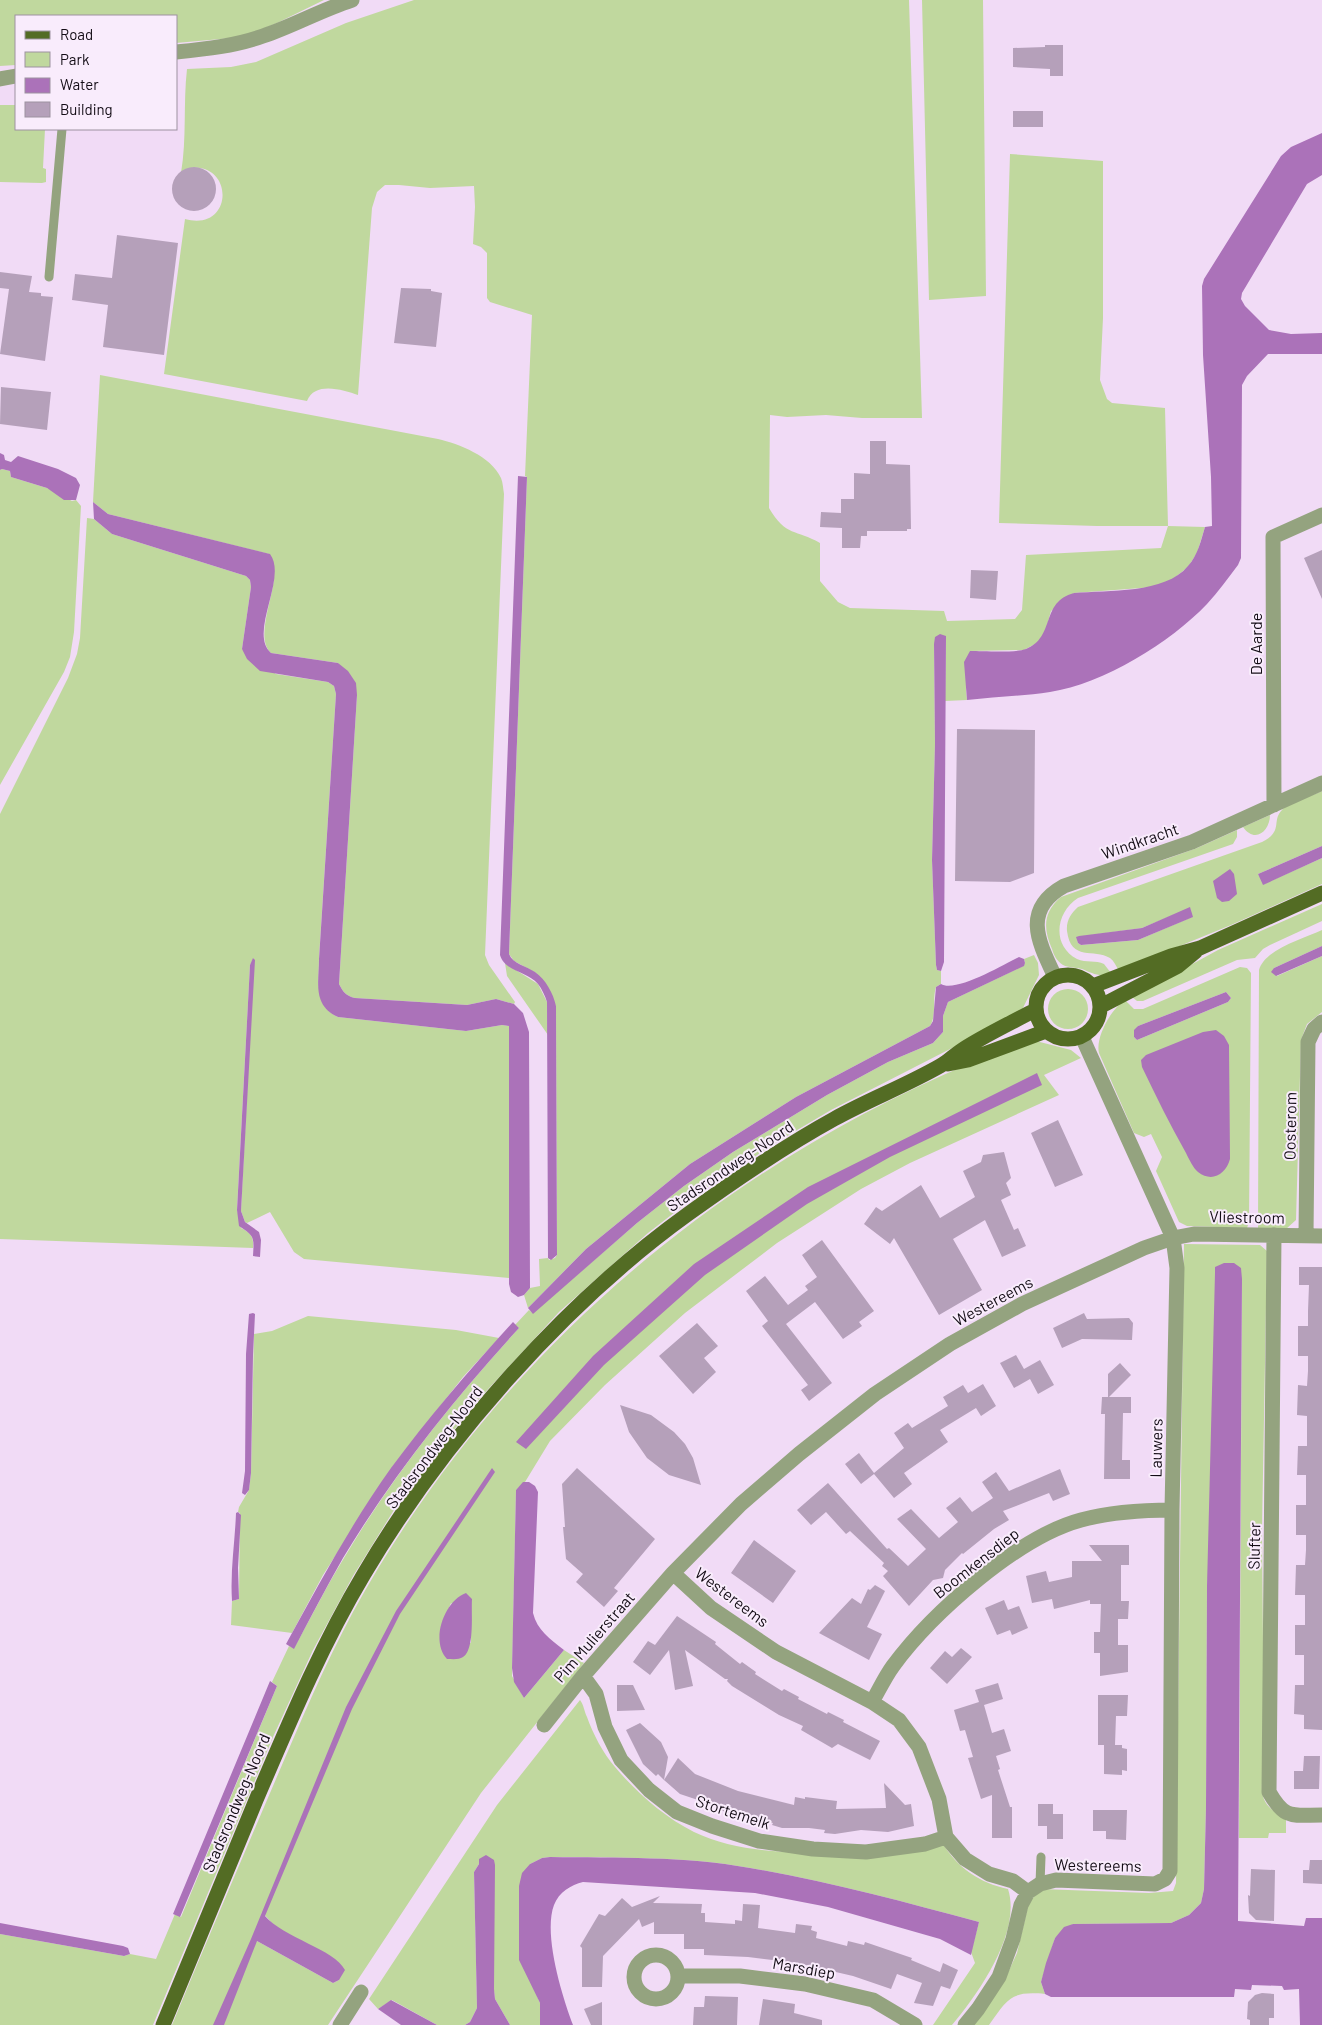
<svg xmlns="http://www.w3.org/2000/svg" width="1322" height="2025" font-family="Barlow,sans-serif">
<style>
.green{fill:#c0d89e;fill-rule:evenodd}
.water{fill:#ab72b9}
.building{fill:#b5a0ba}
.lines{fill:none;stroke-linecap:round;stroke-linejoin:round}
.lane{stroke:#94a37f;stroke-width:9}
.street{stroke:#94a37f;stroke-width:15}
.primary{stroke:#536c24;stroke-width:15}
.labels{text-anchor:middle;stroke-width:4;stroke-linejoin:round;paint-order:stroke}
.street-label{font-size:16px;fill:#130c15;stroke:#f9ecfc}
</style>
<rect width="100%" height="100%" fill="#f1dbf6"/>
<path class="green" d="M0,0h324l-47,23 -34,14 -67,6v-27h-160v49l-16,1z
M414,0h495l13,418h-60l-36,-3 -39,2 -17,-2 -1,93c17,29 27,21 51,35v38l18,21 12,6 94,3 3,10 68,-2 7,-9 4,-55 135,-7 7,-22h-71l-98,-3 11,-369 93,7v157l-3,62 7,19 5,4 53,5 3,118 37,1 -8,26 -9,14 -15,12 -18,8 -81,6 -23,18 -6,22 -8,10 -13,7 -54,1 -4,39 1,10 -22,1 1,-65 -12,8 1,100 -3,116 4,105 1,5 4,1v13l-5,3c-4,12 1,28 -6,39l-134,71 -106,67 -104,85 -58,59 -4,-13 6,-7 10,-2 -1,-27 9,-1 1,2 6,-2 2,-3 -1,-249 -20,-33 -22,-12 -5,-7 18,-477 -2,-1 7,-161 -42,-13 -3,-4v-45l-6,-6 -8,-3 2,-37 -1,-21 -44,2 -31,-3h-14l-8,7 -5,16 -14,187c-15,-5 -43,-14 -51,6l-143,-27 21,-155c45,12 49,-46 15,-51 -7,-1 -14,0 -19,5 6,-35 2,-69 6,-104l44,-2 25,-5 90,-39z
M922,0h61l3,296 -57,4z
M0,105h16v24h29l-2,39 3,1v13l-4,1 -42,-1z
M100,375l338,64c21,5 53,17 63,39 2,5 2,10 3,16l-19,461 4,10 26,37 -1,2 -18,-5 -29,6 -112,-7c-9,-2 -12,-6 -16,-14l18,-289 -19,-32 -67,-10c-17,-15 4,-58 3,-79 -1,-6 -3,-13 -5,-20l-161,-40 -15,-12z
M2,469l8,2 1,6 36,11 25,13 4,-1 5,6 -7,126 -4,25 -6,15 -64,113v-315z
M87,518l7,1 18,15 134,42 4,4 1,7 -9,62 34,25 52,8 6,4 2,8 -17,264c0,23 -5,48 19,59l128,14 36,-6 7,1v252l-205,-19 -10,-7 -24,-40 -23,11 -2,-1 -4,-11 13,-253 -4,7 -13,244 4,19c10,5 13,9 12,20l-253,-9v-425l68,-136 9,-24 3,-16z
M1322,791v55l-64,28 6,10 58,-26v26l-91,41 -112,46c-3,-5 -5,-10 -9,-13 -16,-10 -39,4 -43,-27 -1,-10 4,-18 11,-24l184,-65c22,-11 9,-21 20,-32 7,-8 30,-14 40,-19zM1190,908l2,9 -54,23 -57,5 -3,-2 -1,-6 65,-9z
M1270,815c0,16 -15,29 -27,12z
M1237,830v7l-4,7 -155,54c-22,14 -27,47 -1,61 9,4 19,1 27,5l7,9c-11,5 -19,0 -29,-4 -7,-2 -13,-1 -19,-4 -6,-4 -9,-9 -11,-16 -9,-20 -9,-37 9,-52l136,-49z
M1322,904v17l-52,24 -7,4 -8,9 -18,2 -94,41h-6l-5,-4 86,-47z
M1322,930v16l-48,22 3,8 45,-20v56l-15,12 -6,16 -5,180 -10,9 -28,-1 1,-258c6,-21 44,-31 63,-40z
M1034,955l4,8 1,12 -17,35 -68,37 -123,63 -54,32 -76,50 -53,41 -89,79 -90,98 -75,100 -41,66 -40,74 -40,87 -120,288h-153v-91l124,22 6,-2 26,5 19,-45 6,3 96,-231 -5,-4 17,-36 5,2c17,-30 32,-61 50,-90 49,-83 110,-159 175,-230l-4,-3 14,-15 4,3 104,-90 47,-37 49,-34 94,-57 61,-33 45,-19 10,-11v-16l5,-14 75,-36 2,-3 -1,-4z
M505,963l33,21 9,18 1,33 -41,-59z
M1240,967l7,1 4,5 -2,249 -2,6 -60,-2 -8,-4 -23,-51 6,-14 -11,-23 -7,3 -10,-4 -35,-80c-4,-16 13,-45 26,-53l9,9h9zM1226,992l5,6 -3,4 -91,38 -3,-3 4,-11z
M1048 1009a20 20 0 1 1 40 0a20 20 0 1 1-40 0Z
M1036,1041l35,9 10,8 -37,17 15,20 -149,68 -49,26 -84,54 -92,70 -80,72 -55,56 -25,41 -9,8 -4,186 12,22 40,-48 20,13 -103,130 -153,232h-156c34,-82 69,-164 104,-246 24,-56 48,-113 77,-167 136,-248 358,-440 618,-549 21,-8 43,-15 65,-22zM451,1603l20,18v22l-30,-16zM262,1912l10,11 67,57 -6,3 -76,-42z
M1184,1244l76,1 7,6 -5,279 2,229c-2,32 -9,43 22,60v14h-17l-1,5h-29l3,-559 -35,307 -1,221 -2,82 -3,14 -12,12 -18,8 -98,1 -18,14 -14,44 4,12c-34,-3 -37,4 -56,31h-16l33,-48 11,-24 12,-51 12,-13 108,4 24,-2 3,-8z
M308,1316l148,14 43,8 -36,39 -72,92 -68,106 -31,58 -61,-8 1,-24 7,-2 1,-86 -2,-1 1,-5 10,-17 2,-17 3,-139 18,-3z
M580,1700c4,5 4,11 7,17 6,17 16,36 28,50 21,25 49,50 79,65 71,34 172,16 248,10 15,26 38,41 66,47 14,43 -30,105 -56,136h-19l42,-62 -4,-11 8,-30c-75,-20 -152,-41 -229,-54 -66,-12 -133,-10 -200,-11l-8,1 -12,6 7,132 3,7v22h-30l-15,-26 -16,-135 -5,8 3,136 -7,14 -5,3h-28l-45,-25 -14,9 -9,-10 128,-194z"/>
<path class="water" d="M1322,133v42l-15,9 -65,109 -1,6 4,7 24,24 22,4 31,-1v21h-54l-21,22 -5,9 -1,173 -3,7c-10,13 -20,27 -31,39 -36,38 -104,80 -157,88 -27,4 -55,5 -83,8l-3,-38 6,-11c14,0 45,2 56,-2 30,-12 14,-47 48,-56 34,-3 91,1 114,-27 10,-11 13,-26 17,-39l7,-1 -1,-49 -8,-122 -1,-69 2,-7 77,-123 10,-9z
M0,453l4,2 1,5 6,2 7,-6 40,13 18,9 4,7 -4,15h-12l-17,-12 -36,-11 -1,-6 -8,-2 -2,1z
M518,476l9,1 -18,477c4,10 17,12 26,18 11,8 18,21 21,34l1,249 -6,5 -3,-2 -1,-256c-2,-6 -5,-13 -9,-18 -11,-13 -33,-12 -38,-29z
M93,502l15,12 162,40c18,24 -22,79 1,99l67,10 10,8 8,12 1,12 -18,289c4,8 7,12 16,14l112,7 29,-6 18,5 9,9 6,19 1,256 -6,7 -6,2 -7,-5 -2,-8v-258l-7,-1 -36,6 -128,-14c-26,-12 -19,-35 -19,-58l17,-265 -2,-8 -6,-4 -68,-11 -13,-12 -5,-10 9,-62 -1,-7 -4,-4 -134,-42 -18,-15z
M940,634l6,2 -2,326 -3,9 -4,-1 -1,-5 -4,-105 3,-116 -1,-100 1,-7z
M1322,846v12l-59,27 -5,-11z
M1230,869l4,5 3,20 -8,7 -7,1 -5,-4 -4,-17z
M1190,907l3,10 -55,23 -57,5 -3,-2 -2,-6 3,-1 63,-8z
M1322,946v10l-46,20 -5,-4 3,-4z
M1019,957l5,2 1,4 -1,3 -76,36 -5,14v16l-10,11 -45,19 -61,33 -94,57 -49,34 -47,37 -104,91 -5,-6 58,-59 104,-85 106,-67 134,-71 3,-5 3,-34 5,-3c14,9 62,-19 78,-27z
M253,958l2,2 -14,251 4,11 14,10 2,8 -1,17 -7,-1c1,-18 2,-20 -14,-30l-2,-16 13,-245z
M1226,992l5,6 -3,4 -91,38 -3,-3v-7l4,-4z
M1216,1030l8,6 5,9 1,114c-4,15 -18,24 -32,13 -5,-4 -9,-13 -12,-19 -16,-28 -30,-57 -44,-86l-1,-7 5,-5 57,-23z
M1037,1073l5,12 -152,72 -83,47 -102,71 -101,90 -78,84 -10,-7 77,-86 101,-92 114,-77z
M1224,1263h10l7,5 1,11 -4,642 66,5 2,-8h16v107h-22l-1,-36 -15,1 -2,-4 -30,-1 -1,5 -16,-1 -1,8h-183l-6,-3 -4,-12 5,-19 9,-25 9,-11 9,-3 98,-1 18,-8 12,-12 3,-14 2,-82 1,-221 8,-313v-6z
M253,1313l2,1 -2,41 -2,118 -2,17 -4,5 -3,-2 3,-22 1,-117 3,-40z
M513,1322l6,6c-65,71 -126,147 -176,230 -17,30 -33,60 -49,91l-8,-5c33,-60 65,-120 105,-176 38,-51 79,-99 122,-146z
M492,1468l3,4 -95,142 -48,95 -87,207c19,22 69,33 80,54l-6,10 -6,3 -76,-42 -33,84h-11l38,-86 95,-232 50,-96z
M523,1482h6l6,4 3,6 -5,121c4,17 17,26 31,37l-40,48 -10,-16 -2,-14 4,-178z
M238,1512l3,3 -3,53 1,31 -7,2c-2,-30 3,-59 4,-88z
M466,1593l6,6c-1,13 3,51 -9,58 -4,3 -11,2 -16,2 -17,-18 -3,-58 19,-66z
M270,1681l7,5 -97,231 -7,-3z
M486,1855l8,5 1,5 -1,124 1,10 15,26h-45l5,-3 7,-14 -3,-136 5,-8v-5z
M550,1857c67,1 134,-1 200,11 77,13 154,34 229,54l-8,33 -31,-16 -112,-32 -73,-14 -172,-11c-12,3 -24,10 -29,23 -11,29 8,91 19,120h-33v-22l-21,-43v-74l3,-13 8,-9 12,-6z
M0,1923l123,23 5,2 2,6 -6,2 -124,-22z
M391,2000l46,25h-36l-23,-16z"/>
<path class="building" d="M1045,45h18v31h-13v-7l-37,-2v-19l32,-1z
M1013,111h30v16h-30z
M172 189a22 22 0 1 1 44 0a22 22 0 1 1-44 0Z
M117,235l61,8 -14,112 -61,-8 5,-42 -36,-5 3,-26 37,4z
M0,272l32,4 -3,16 12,1v3l12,1 -8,64 -45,-7 9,-65 -9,-1z
M401,288l30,1v2l11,2 -6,54 -42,-4z
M1,387l50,5 -4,38 -47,-6z
M870,441h16v23l24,1 1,64h-4v2h-40v5h-6l-1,12h-18v-20l-22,-1 1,-15 20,1v-14h13v-26l16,1z
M1322,550v49l-18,-41z
M971,570l27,1 -2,29 -26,-2z
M957,729l78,1 -1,143 -24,9 -55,-1z
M1058,1120l25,55 -28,12 -24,-54z
M1004,1152l7,26 -5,5 5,12 -10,5 13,30 4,-2 8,18 -24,11 -17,-37 -32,19 29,51 -43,25 -45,-77 -4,6 -26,-20 12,-17 6,4 39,-26 19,33 35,-21 -12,-26 18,-9 2,-7z
M822,1240l52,71 -15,11 3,4 -19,13 -28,-37 -29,22 46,59 -23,18 -8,-11 7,-5 -46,-59 6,-5 -22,-30 19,-15 23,29 20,-15 -3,-4 12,-9 -15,-22z
M1299,1267h23v463l-18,-1v-14l-10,-1 1,-29h9v-30h-9v-30h10v-30h-10l1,-30h9l1,-15v-15h-10v-30h10v-30h-9l1,-29h9v-30l-10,-1 1,-30 9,1 1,-15v-15h-10v-30h10v-15l1,-26h-10z
M1084,1313l3,6 42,-1 4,5 -1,17 -50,-1 -20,9 -9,-20z
M697,1323l21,23 -14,12 12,14 -23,22 -34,-38z
M1016,1355l8,14 16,-9 14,25 -16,9 -8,-15 -16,9 -14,-25z
M1120,1363l11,12 -22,22h22v16h-8l-1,47h8v19h-26l1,-65h-4l1,-17h6v-23z
M983,1384l13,22 -15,10 -5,-8 -36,22 8,12 -44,31 8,11 -18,14 -20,-24 -13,10 -16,-20 14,-11 15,20 30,-25 -10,-15 14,-10 4,5 36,-22 -5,-9 20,-12 5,8z
M620,1405l31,10 23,17 11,12 8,14 8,27 -32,-10 -22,-17 -18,-26z
M577,1468l78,71 -41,49 4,3 -14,16 -28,-25 7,-8 -17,-15 -3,-32h2l-3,-43z
M1060,1469l10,25 -17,7 -4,-8 -46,18 6,9 -15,9 -31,25 -1,-1 -17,17 -2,8 -10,2 -24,26 -26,-30 5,-5 -6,-5 2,-3 -34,-32 -4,3 -20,-22 -15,13 -14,-15 31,-27 59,66 2,-1 19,18 18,-17 -29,-30 14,-10 28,29 19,-16 -12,-14 14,-11 12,15 21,-14 -11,-16 14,-10 13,19z
M754,1540l42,31 -23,32 -42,-30z
M1089,1545h40v20h-8v36h8l-1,18h-10v26h10v27l-28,4v-23h-6v-21h6l1,-28h-11v-4l-36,9 -2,-10 -20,4 -6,-27 20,-5 3,11 23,-5v-16h30z
M875,1585l10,6 -18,36 15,7 -13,26 -50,-27 33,-35 9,6 7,-15 2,1z
M1004,1600l4,10 11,-4 9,22 -16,7 -2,-5 -13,5 -12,-27z
M677,1616l39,26 -1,2 25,20 2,-2 14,10 -1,2 27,17 2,-2 15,8 -1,2 29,15 1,-2 16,8 -1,2 37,19 -10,19 -32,-16 -6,4 -31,-18 2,-4 -24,-11 -47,-29 -5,-5 1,-2h-3l-40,-29 8,36 -18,4 -6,-40 -19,25 -17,-13 15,-21 7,4z
M961,1648l11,9 -25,27 -17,-16 15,-17 7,6z
M998,1683l5,16 -19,6 8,28 12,-4 7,22 -15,5 4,13 -2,1 12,37h2v31h-20v-43l-11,4 -13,-41 5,-1 -8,-27 -5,1 -6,-21 25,-8 -4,-12z
M617,1685h16l12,25 -28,1z
M1098,1695h30l-1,21h-11l-1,29h7v3l5,1v22l-5,-1v5l-18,-1v-29h-6z
M640,1723l21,19 7,15 -4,23 -6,-6 -2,2 -13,-12 -17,-34z
M1304,1756h16l-1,33h-25v-18h9z
M678,1758l17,16 43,17 56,14 1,-8 10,2v-2l32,4 -1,8 50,-1 -2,-25 21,22 6,-1 3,22 -26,6 -27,-2 -26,4 -11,-1 1,-3 -16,-2h-27l-10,-3 1,-2 -31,-8 -1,2 -10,-2 -24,-12 -27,-9 -16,-14z
M1038,1804h15v10h10v25h-16v-13h-9z
M1093,1810h34l-1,30 -20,-1v-8h-13z
M1310,1860h12v24l-19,-1v-13h6z
M1251,1869l24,1 -1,51 -18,-1 -7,-7 -1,-18 2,1z
M660,1896l-7,7 49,1 -1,9h4v9l30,2v-4l7,1 1,-17 17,1 -2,23 37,5 1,-9 16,2 -1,4 6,2 -1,6 31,8 1,-5 16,4 1,-3 47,16 -1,2 29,12 3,-9 15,7 -8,19 -9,-3 -8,20 -19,-3 8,-20 -25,-9 -6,15 -38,-13 -56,-13 -49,-6 -44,-2v-6h-20v-15h-30v-12l-12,5 -3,-8 -36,37 -1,31h-20v-39l-2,-2 19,-32 6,2 17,-18 10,9z
M1262,1993l12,1v24h-5v7h-19v-5l-3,-1 1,-17 7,-7z
M705,1996l33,1 -1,28h-44l1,-18h10z
M763,1999l32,5 -1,9 28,7v5h-63z
M602,2002v23h-11l-7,-16z"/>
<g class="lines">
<path class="lane" d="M49,277l13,-148
M1040,1884l1,-27"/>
<path class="street" d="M176,52c30,-3 59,-6 87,-16 30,-10 58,-26 89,-36
M0,79l16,-3
M1274,805l-1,-268 49,-22
M1055,977c-16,-34 -34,-67 9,-91l128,-44 130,-59
M1274,1235l-5,557c16,28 23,23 53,23
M1306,1235l2,-193 6,-13 8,-7
M673,1573l38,35 65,44 96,50 27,18 20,27 20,52 7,38 19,22 24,15 24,7 15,11
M583,1676l13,18 9,33 16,33 28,30 28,22 35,14 47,15 54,8 53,3 59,-8 21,-7
M872,1702c7,-12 13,-25 21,-36 39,-53 125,-129 188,-146 30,-8 60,-10 91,-10
M544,1725l39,-49 90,-103 68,-69 58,-50 76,-60 75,-50 72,-40 122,-56 29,-10 21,-4 128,2
M634 1977a22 22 0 1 1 44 0a22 22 0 1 1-44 0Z
M678,1976h62l65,8 68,16 42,25
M340,2025l21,-33
M965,2025l13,-16 21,-32 14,-38 8,-34 7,-13 12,-8 16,-4 99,4 10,-5 5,-8 2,-361 5,-242 -4,-30 -91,-201"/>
<path class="primary" d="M1036 1007a32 32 0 1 1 64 0a32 32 0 1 1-64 0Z
M1093,986l78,-30 29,-8 122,-55
M1101,1006l77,-40 17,-14
M948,1064l20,-4 78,-29
M163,2025c31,-75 62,-150 93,-225 33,-77 65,-154 108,-226 78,-132 199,-270 324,-360 47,-34 95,-67 146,-95 34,-19 71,-33 106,-53 8,-4 14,-11 22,-16 23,-15 49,-27 73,-40"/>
</g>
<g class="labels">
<g class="street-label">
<text transform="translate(1256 644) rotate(-90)" y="6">De Aarde</text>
<text transform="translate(1140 841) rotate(-19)" y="6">Windkracht</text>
<text transform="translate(1290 1126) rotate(-89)" y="6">Oosterom</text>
<text transform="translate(730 1166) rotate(-34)" y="6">Stadsrondweg-Noord</text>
<text transform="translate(1247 1217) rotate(1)" y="6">Vliestroom</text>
<text transform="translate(993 1301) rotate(-28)" y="6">Westereems</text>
<text transform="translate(434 1447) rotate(-53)" y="6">Stadsrondweg-Noord</text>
<text transform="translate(1156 1448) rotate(-89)" y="6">Lauwers</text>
<text transform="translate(1254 1546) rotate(-89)" y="6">Slufter</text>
<text transform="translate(976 1563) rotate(-38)" y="6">Boomkensdiep</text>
<text transform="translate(732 1597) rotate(37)" y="6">Westereems</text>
<text transform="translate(594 1637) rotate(-49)" y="6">Pim Mulierstraat</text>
<text transform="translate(236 1803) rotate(-67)" y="6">Stadsrondweg-Noord</text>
<text transform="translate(733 1812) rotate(18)" y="6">Stortemelk</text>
<text transform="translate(1098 1865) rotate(1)" y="6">Westereems</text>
<text transform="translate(804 1968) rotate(10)" y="6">Marsdiep</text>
</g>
</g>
<rect x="15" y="15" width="162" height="115" fill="#f9ecfc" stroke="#9d92a0"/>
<rect x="25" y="31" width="25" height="8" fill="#536c24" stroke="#9d92a0"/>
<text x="60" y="40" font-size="15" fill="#130c15">Road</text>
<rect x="25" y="52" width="25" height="15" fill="#c0d89e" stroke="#9d92a0"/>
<text x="60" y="65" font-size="15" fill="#130c15">Park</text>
<rect x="25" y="78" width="25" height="15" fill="#ab72b9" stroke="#9d92a0"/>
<text x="60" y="90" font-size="15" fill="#130c15">Water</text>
<rect x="25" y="102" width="25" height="15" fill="#b5a0ba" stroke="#9d92a0"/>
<text x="60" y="115" font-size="15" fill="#130c15">Building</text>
</svg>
